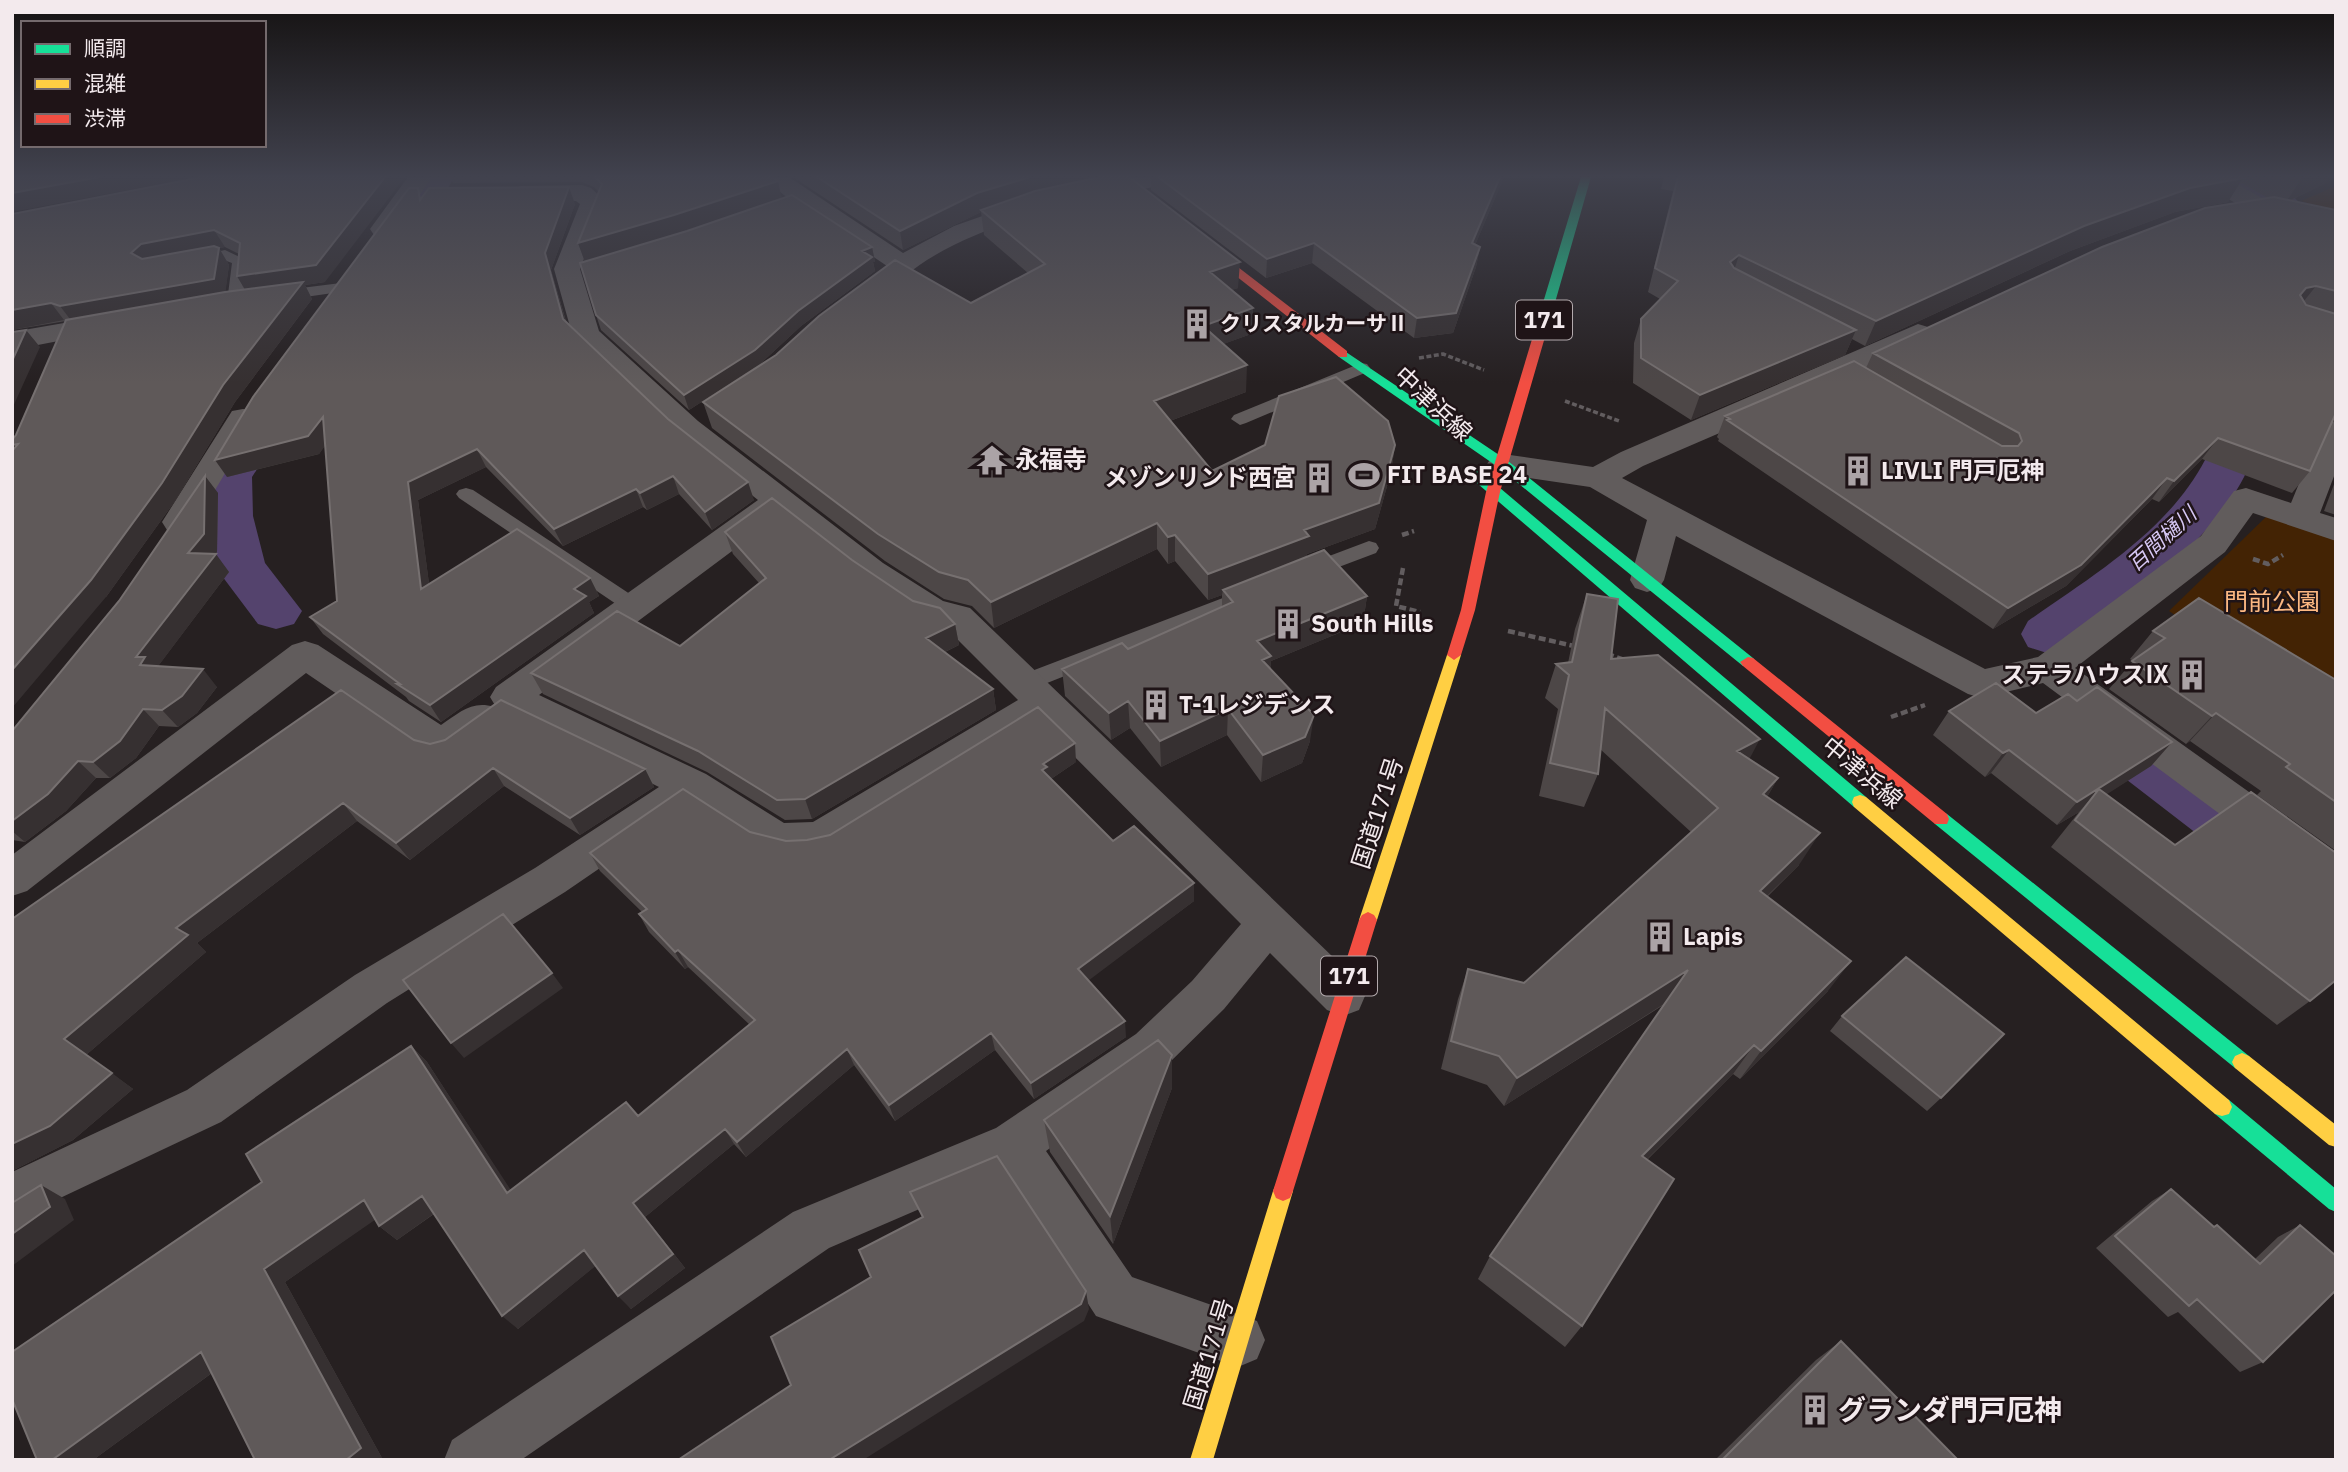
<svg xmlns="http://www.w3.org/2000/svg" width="2348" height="1472" font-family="'IBM Plex Sans','Noto Sans JP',sans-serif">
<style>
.green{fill:#432304}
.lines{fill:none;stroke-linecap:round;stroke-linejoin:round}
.canal{fill:#54436d;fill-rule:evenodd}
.path-far1{stroke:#625d5f;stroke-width:3.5;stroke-dasharray:5 2.5;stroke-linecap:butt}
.path{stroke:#625d5f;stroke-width:4.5;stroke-dasharray:7 3.5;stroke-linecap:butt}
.lane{fill:#615c5c;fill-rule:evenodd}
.street{fill:#615c5c;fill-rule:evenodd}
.fast{fill:#16e098;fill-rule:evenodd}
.slow{fill:#ffcf43;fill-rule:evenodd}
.jam{fill:#f24e42;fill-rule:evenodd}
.wall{fill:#4d4747;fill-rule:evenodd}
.shaded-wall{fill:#363031}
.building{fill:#5f5959;stroke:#767070;stroke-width:2}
.labels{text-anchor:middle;stroke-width:5;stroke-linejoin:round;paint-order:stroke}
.far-poi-label{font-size:21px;font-weight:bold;fill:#f3eaed;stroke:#1f1417;text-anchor:start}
.far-water-label{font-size:21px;font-style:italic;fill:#d6c7f4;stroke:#1f1417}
.shield{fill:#1f1417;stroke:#b3aaad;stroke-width:2}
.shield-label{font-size:23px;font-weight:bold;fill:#f3eaed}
.street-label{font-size:24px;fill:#f3eaed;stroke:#1f1417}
.poi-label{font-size:24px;font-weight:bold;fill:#f3eaed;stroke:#1f1417;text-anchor:start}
.park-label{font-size:24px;fill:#feb983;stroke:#1f1417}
.near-poi-label{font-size:28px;font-weight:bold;fill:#f3eaed;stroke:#1f1417;text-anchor:start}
</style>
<rect width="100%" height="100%" fill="#262021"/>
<path class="green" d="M2336,186v25l-35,-10z
M2269,514l67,24v158l-17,17 -150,-102z"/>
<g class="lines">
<path class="canal" d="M418,177h36l-14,26 -39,56 -14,4 -14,-4 -5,-8 37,-50z
M2211,177h45l37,19 21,23c-14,20 -28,35 -54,29l-5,-8 19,-21 -7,-7 -51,-27z
M2237,380l15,4c8,11 7,22 7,36 1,91 -127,178 -193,227l-19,6 -19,-6 -7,-13 7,-13c64,-45 140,-90 177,-161 12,-24 2,-55 17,-76z
M271,400l16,3 6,10 -41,64 1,39 12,47 37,48 -8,13 -18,5 -18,-5 -42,-56 -11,-52 1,-39 49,-74z
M2090,700l20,6 226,164v61l-22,-7 -244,-188 -8,-15 8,-15z"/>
<path class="path-far1" d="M1419,358l24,-4 41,16
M1565,401l54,20"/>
<path class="path" d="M1402,535l12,-4
M2253,559l15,5 15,-9
M1403,568l-7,38 24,6
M1508,631l66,15
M1607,654l18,6
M1891,717l34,-12"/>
<path class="lane" d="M225,250l23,11 -5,41 -8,5 -8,-5 5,-39 -8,-3 -30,6 -8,-5 2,-3z
M341,283l8,5 -2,3 -70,10 -8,-5 8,-5z
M1361,363l6,1 3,4 -3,4 -121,51 -6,2 -9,-6 3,-4z
M466,488l7,2 166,110 3,5 -3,5 -7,2 -7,-2 -166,-112 -3,-4 3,-4z
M1369,541l7,2 3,5 -3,5 -69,26 -7,-2 -3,-5 3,-5z
M1249,588l7,2 3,5 -3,5 -224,89 -8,2 -8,-2 -3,-6 3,-6z"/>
<path class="street" d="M408,177h24l-40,58 -9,2 -9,-2 -4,-6z
M762,177h27l114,76 51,-27 68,-24 110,-25h44l-3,5c-83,21 -172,32 -246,78 -19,12 -36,29 -54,44l-10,2 -10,-2 -4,-6 38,-32 -92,-62z
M2196,177h29l44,25 4,5 -4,5 -9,3 -9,-3 -52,-30z
M582,185l9,3 15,14 -26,67 19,62 99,90 185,142 60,38 27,7 389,374 6,14 -6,14 -16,6 -16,-6 -57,-57 -46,56 -56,55 -122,87 86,126 125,44 8,19 -8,19 -19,8 -142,-51 -93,-143 -174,75 -308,212h-77l8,-20 341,-228 203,-84 140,-94 56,-53 49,-57 -200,-201 -206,128c-62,21 -95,-14 -143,-46l-127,87 -178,111 -166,119 -163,77 -28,19 -18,7v-53l175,-82 168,-115 180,-107 124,-81 -163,-80 -6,-10 6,-10 262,-187 -82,-65 -104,-101 -18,-65 26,-65 -4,-3 -64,-2 -4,-5 4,-5 9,-3zM779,516l80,63 60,41 26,7 73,73 -205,122 -29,1 -78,-49 -167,-79z
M64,323l10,3 4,6 -4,6 -62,12v-18z
M1918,324l10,3 4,6 -4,6 -76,37 -209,90 -21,12 363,191 53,-12 163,-121 33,-45 12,-3 45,15 30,-73 4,-7 11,-2v50l-16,42 16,5v23l-83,-28 -28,39 -150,116 261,186v40l-15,-5 -278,-206 -62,15 -13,-4 -292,-158 -12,44 -5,8 -12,4 -12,-4 -5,-8 17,-60 -57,-33 -87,-13 -11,-3 -5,-7 5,-7 11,-3 90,13 28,-15z
M243,409l11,2 4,7 -62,104 -5,8 -12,3 -12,-3 -5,-8 70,-111z
M305,641l13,4 123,80c18,-12 31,-25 53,-18l6,10c-9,16 -36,39 -55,42 -6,1 -11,-2 -17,-3l-122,-83 -279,218 -15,5v-41l280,-210z"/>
<path class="fast" d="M1581,177h10l-37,129 -10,2 -2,-2z
M1343,350l165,111 245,197 3,4 -3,4h-10l-245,-199 -159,-110 -2,-3z
M1469,465l5,1 392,331 2,5 -2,5h-12l-390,-335v-6z
M1941,812l6,2 302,242 3,6 -3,6 -7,3 -7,-3 -300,-244 -2,-5 2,-5z
M2222,1098l7,2 107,89v23l-7,-3 -114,-95 -3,-7 3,-7z"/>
<path class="slow" d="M1454,650l7,5 -84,265 -3,5 -6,3 -6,-3 -3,-5 88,-265z
M1860,795l6,2 363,303 3,7 -3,7 -7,2 -7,-2 -361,-307 -2,-5 2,-5z
M2242,1053l7,3 87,69v22l-7,-2 -94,-77 -3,-6 3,-6z
M1283,1181l7,3 3,7 -80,269h-23l83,-269 3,-7z"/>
<path class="jam" d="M1110,177h11l226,174v6h-8z
M1548,303l6,3 -54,186 -25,118 -14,45 -7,5 -7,-5 14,-45 25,-118 56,-186z
M1748,657l5,1 194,156 2,5 -2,5h-12l-192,-158 -3,-4z
M1368,912l6,3 3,5 -84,271 -3,7 -7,3 -7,-3 -3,-7 86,-271 3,-5z"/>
</g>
<path class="wall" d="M202,177l123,105 -20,3 7,14 -77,103 -60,99 -69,96 -90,-162 50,-114 -54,9zM225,247l14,7 -2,22 8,14 -20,2 4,-27 -10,-17z
M450,177h323l9,22 90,48 3,15h-2l2,9 -74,55 -42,39 -70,45 -88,-80 -5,-15 -11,-53 -7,-19 21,-51 -5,-5 -12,-5 -129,1z
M793,177h336l109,111 -7,2 22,18 -2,26 -28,10 23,48 -76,29 42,50 183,-26 -4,27 -16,57 -68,25v3l60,39 -4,27 -92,38 -1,8 40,72 -8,22 -41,19 -34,-47 -66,32 -31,-39 -19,12 -46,-44 -3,-27 66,-20 94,-42v-12l-14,5 -33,-39 -7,3 -11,-15 -163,79 -22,-22 -28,-7 -59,-38 -173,-133 -9,-26 268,-99 57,-30 -44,-38 -3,-23 -78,38z
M1151,177h353l-29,68 5,2 -4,20 -23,66 -39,5 -102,-75 -46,15 -115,-88z
M1664,177h666l-6,7 -35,17 47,9v209h-3l-23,52 -18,22 -90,-34 -43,43 -7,-3 -86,87 -73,43 -275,-188 1,-2 -2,-2 8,-21 141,-48 7,-15 395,-155 -28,-16 -12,20 -53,10 -105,39 -205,95 -13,-7 -7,16 -154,65 -58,-37 1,-40 7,-24 19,-20 -12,-7 25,-101 -12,-2z
M422,196l153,8 -24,66 15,51 188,179 -42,30 -33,-36 -32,16 -4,-3 -80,39 -77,-79 -68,33 11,84 161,-6 9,18 -10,6 5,11 -153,109 -32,-21 -3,-4 -83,-63 -13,-17 27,-16 -12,-156 -6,9 -92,23z
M205,476l13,17 -1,59 -2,2 14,18 -71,94 59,21 -20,26 -19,14 -19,-1 -23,32 -26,20h-14l-30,33 -41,31 -13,-2v-109l107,-130z
M2336,479v36l-12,-4z
M725,532l127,28 61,41 42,23 4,21 -14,7 48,37 3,21 -184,109 -27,1 -78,-48 -164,-78 -12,-21 149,-27 79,-63 -26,-29z
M1587,594l24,65 138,100 29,19 -11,19 32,68 -32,32 61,94 -88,88 -7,-5 -86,86 -65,166 -17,21 -87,-68 12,-23 175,-252 -161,102 -17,-21 -46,-16 17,-70 10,-30 56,14 167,-151 -91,-83 -2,25 -14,33 -45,-11 19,-87 -13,-11 11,-34 12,-1 7,-34z
M2153,631l183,49v171l-79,-56 4,-4 -71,-50 -4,3 -77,-55 24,-28 -3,-2z
M2077,701l95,41 -21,24 -45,28 204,207 -33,24 -226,-178 28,-35 -22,13 -66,-52 -6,4 -52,-42 16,-24 87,2z
M414,740l16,4 215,25 9,18 -74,48 -76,-49 -94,74 -53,-39 -160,122 9,9 -120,103 47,34 -60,51 -61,31v-252z
M1076,762l-25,17 62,62 81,60 -106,79 38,57 -92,62 -39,-49 -100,71 -41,-56 -108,92 -12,-13 -89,73 40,51 -54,41 -36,-43 -77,63 -84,-115 -37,26 -18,-14 -4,-7 -90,63 97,176 -170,-85 -119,87 169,-278 149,-136 16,16 83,128 128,-74 112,-91 -62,-58 -3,2 -36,-37 -10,-18 3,-2 -42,-41 -10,-18 160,-21 36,9 21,-1 23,-5z
M1842,1016l99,82 -14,13 -97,-80z
M1172,1088l-59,156 -63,-92 -6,-32z
M2171,1189l42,38 42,32 23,-22 22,-12 -37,137 -23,10 -62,-60 -10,5 -72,-69 56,-47z
M1841,1341l117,119h-243l101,-100z"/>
<path class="shaded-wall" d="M100,177h97l-185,35v-19z
M385,177h20l-80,105 -20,3 7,14 -77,103 -60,99 -69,96 -94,111v-38l235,-377 -10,-17z
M1030,177h72l-121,33v2l-78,38 -3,-19 77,-38z
M1500,177h4l-36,85 4,-19z
M2306,177h24l-6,7 -38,18 16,-24z
M2243,178l-15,24 -53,10 -105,39 -205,95 11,-25 208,-95 106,-38z
M778,181l4,19 -102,34 -95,28 -7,-19z
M569,187l6,17 -24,66 19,66 -7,-17 -18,-66z
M214,230l11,17 -6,1 10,17 -4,31 -152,27 -13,-17 83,-36 -12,-17 10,-9z
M1314,243l-2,20 -46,15 1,-19z
M872,247l3,15h-2l2,9 -74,55 -42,39 -70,45 -5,-15 178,-144z
M1480,247l-4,20 -23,66 -39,5 3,-20z
M1739,255l-8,25 -1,-18z
M1240,262l-2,26 -29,10 1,-26z
M2316,286l-16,20 -10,2 16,-20z
M51,303l13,17 -52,10v-20z
M1253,308l-2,26 -49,18 1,-26z
M26,330l14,17 -28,62v-48z
M1856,330l-11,25 -154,65 9,-25z
M1247,365l-1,27 -92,35v-26z
M323,417l11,17 -15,20 -92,23 -12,-17z
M2218,438l-16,21 -43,43 15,-21z
M1395,445l-4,27 -16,57 -68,25v8l-84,28 -1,5 -14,5v-26l96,-44z
M477,449l9,18 -68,33 14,106 -11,-17 -13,-107z
M205,476l13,17 -1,59 -16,19 -13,-18z
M673,476l6,18 -32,16 -7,-17z
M2167,478l-15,21 -86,87 -73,43 15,-21z
M748,482l6,18 -42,30 -7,-18z
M636,489l7,18 -80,39 -9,-17z
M1157,523v26l-163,79 -3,-26z
M1175,535v26l-7,3v-27z
M216,554l13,18 -73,97v13l-20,-25z
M590,578l9,18 -10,6 5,11 -153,109 -11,-17 144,-116z
M1367,596l-4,27 -92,38 -2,22 -12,-42z
M955,624l4,21 -29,14 -4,-21z
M203,669l14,18 -20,26 -19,14 -16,-17z
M993,689l3,21 -184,109 -7,-20z
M1128,701l2,27 -19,12 -2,-27z
M143,709l16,17 -23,32 -26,20 -17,-16z
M1228,709l-1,26 -66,32 -1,-26z
M2216,713l-26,28 -4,3 26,-28z
M1314,715l-4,26 -8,22 -41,19 2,-27z
M1760,739l-18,34 -5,-22z
M2172,742l-21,24 -67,43 15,-20 -20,23 -22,13 20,-23z
M1075,743l1,19 -28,19 -6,-11 1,-6z
M2009,750l-18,23 -6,4 18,-24z
M78,761l18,17 -30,33 -41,31 -13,-11v-10z
M493,768l11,18 -94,74 -14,-17z
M645,769l9,18 -74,48 -10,-17z
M1778,778l-19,33 4,-17z
M343,803l14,18 -160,122 9,9 -120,103 -22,-16 112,-111z
M1820,833l-21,32 -59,57 20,-31z
M1194,883v18l-114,86 -2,-18z
M678,950l10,17 -3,2 -10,-17z
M1851,961l-23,30 -88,88 21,-28z
M1688,970l-18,30 -166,106 13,-28z
M552,973l11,15 -99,70 -13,-15z
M1125,1021l1,16 -92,62 -3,-16z
M991,1033l4,17 -100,71 -6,-16z
M1754,1045l-21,29 -109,108 18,-26z
M411,1046l16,16 95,145 -15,-14z
M847,1049l7,16 -108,92 -9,-15z
M1172,1055v33l-59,156 -3,-28z
M112,1073l21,16 -60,51 -61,31v-27z
M725,1129l9,15 -89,73 40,51 -54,41 -13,-13 15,-93z
M41,1185l24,14 9,21 -62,46v-32z
M422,1196l17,14 -42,30 -18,-14z
M364,1200l18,15 -97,67 97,176 -3,2h-33l-82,-191z
M584,1250l14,14 -80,65 -16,-13z
M1086,1291l3,18 -5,12 -221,139h-34z
M201,1352l23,12 -131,96h-41z"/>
<path class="building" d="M12,177h88l-88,16z
M202,177h183l-69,88 -79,11 3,-33 -26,-13 -73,14 -10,9 11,6 72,-13 5,2 -5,31 -154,27 -9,-3 -39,7v-96z
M595,177h178l5,4 -104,34 -96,28 24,-59z
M817,177h213l-53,16 -77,38z
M1100,177h29l111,85 -30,10 43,36 -50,18 44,39 -93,36 58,70 53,-26 14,-49 57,-19 52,44 7,24 -16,58 -75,27 5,6 -101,38 -33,-39 -7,2 -11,-14 -166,79 -23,-22 -29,-8 -61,-38 -175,-132 73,-47 43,-39 76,-56 76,43 74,-39 -64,-54 54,-19z
M1158,177h342l-28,66 8,4 -24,66 -39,5 -103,-75 -47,16z
M1678,177h563l2,1 -53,10 -106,38 -208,95 -137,-66 -9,7 4,6 122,62 -156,65 -59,-37v-39l37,-38 -23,-13z
M569,187l-24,66 18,66 105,100 80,63 -43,30 -32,-36 -33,17 -4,-4 -82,40 -77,-80 -69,33 13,107 96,-60 73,49 -16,11 12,7 -156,109 -33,-21h3l-90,-67 27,-16 -14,-184 -15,19 -93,24 38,-63 156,-209h9l2,12 9,-12z
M792,195l80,52 -10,4 10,6 -74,54 -43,39 -71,45 -88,-80 -16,-52 107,-32z
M2274,197l62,13v81l-20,-5 -10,2 -6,7 6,10 30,9v99l-26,58 -92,-33 -44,43 -7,-3 -86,87 -73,43 -281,-188 3,-1 -5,-3 129,-55 148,85h16l4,-5 -3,-8 -146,-80 229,-106 103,-39z
M303,282l-80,103 -61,98 -71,97 -79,90v-219l6,-7 -6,1v-5l4,-5 50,-115 159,-28z
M26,330l-14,31v-29z
M205,476l-1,58 -16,19 28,1 -80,103h9l-5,8 63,4 -21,27 -20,14 -19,-1 -23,32 -27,21 -15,-1 -30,33 -36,27v-90l107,-130z
M772,498l80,62 61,41 27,7 15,16 -29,14 67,51 -188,110 -28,1 -79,-49 -167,-78 86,-62 63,35 86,-68 -41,-46z
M1324,550l43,46 -110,45 14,15 -9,4 52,55 -9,22 -42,18 -35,-46 -68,32 -32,-40 -19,12 -47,-44 60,-26 6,6 105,-47 -10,-12z
M1587,594l31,5 -7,60 47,-4 102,84 -23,12 41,27 -15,16 57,39 -60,58 91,70 -90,90 -7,-6 -112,111 32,23 -92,147 -92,-70 198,-286 -171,108 -18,-22 -48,-15 17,-72 56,14 194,-175 -113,-100 -7,66 -48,-11 19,-88 -13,-11 16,-2z
M2199,598l137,82v122l-50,-35 4,-3 -74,-51 -4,3 -80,-55 33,-23 -12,-7z
M1996,683l40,30 32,-19 9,7 20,-14 75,55 -95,60 -68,-52 -6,3 -54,-42z
M341,690l73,50 16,4 15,-4 56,-40 144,69 -75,49 -77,-50 -97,75 -53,-40 -167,125 12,7 -124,104 48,34 -62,53 -38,18v-225z
M1038,707l37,36 -32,21 4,3 -5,3 71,71 21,-15 60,57 -116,86 47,52 -94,62 -40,-50 -102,72 -42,-56 -110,93 -12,-13 -92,74 40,51 -55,42 -34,-46 -82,66 -80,-120 -43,30 -15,-26 -100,69 97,179 -15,12h-91l-54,-108 -149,108h-15l-25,-61v-47l250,-170 -16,-28 165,-108 96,147 119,-91 12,14 117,-96 -77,-70 -3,2 -36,-38 8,-5 -57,-56 93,-64 67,43 36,9 21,-1 23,-5z
M2099,789l76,56 76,-53 85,61v127l-26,21 -235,-181z
M503,914l49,59 -101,70 -48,-63z
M1906,957l98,77 -63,64 -99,-82z
M1158,1040l14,15 -62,161 -66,-96z
M997,1156l89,135 -5,13 -252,156h-151l113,-75 -20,-48 100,-60 -12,-27 64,-33 -13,-25z
M41,1185l9,22 -38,27v-31z
M2171,1189l43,38 3,-2 43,39 40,-39 36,31v34l-73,72 -66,-63 -8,7 -74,-70z
M1841,1341l117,119h-236z"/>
<linearGradient id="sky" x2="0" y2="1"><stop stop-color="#151212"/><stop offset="0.46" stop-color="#41424e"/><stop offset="1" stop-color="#41424e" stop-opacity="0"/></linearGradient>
<rect width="2348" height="383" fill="url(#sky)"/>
<defs>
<g id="building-bare" transform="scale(2.415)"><path d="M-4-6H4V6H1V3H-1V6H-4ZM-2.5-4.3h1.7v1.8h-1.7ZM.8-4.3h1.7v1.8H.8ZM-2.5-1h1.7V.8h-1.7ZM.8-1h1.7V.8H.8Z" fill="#aba3a6" stroke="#1f1417" stroke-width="2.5" paint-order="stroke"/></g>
<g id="temple-bare" transform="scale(2.415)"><path d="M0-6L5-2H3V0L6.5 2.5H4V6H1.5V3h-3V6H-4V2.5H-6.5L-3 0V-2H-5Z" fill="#aba3a6" stroke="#1f1417" stroke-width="2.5" paint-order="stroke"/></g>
<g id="stadium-bare" transform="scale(2.415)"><path d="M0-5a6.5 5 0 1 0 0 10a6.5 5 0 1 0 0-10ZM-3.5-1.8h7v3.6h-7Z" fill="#aba3a6" stroke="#1f1417" stroke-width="2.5" paint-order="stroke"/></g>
</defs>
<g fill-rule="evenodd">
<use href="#building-bare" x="1197" y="324"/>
<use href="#temple-bare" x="992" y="460"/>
<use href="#building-bare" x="1858" y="471"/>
<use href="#stadium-bare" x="1364" y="475"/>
<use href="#building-bare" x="1319" y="478"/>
<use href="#building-bare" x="1288" y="624"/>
<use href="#building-bare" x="2192" y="675"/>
<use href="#building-bare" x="1156" y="705"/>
<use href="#building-bare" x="1660" y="937"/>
<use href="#building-bare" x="1815" y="1410"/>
</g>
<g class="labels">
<g class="far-poi-label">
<text x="1220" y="331">クリスタルカーサⅡ</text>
</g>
<g class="far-water-label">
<text transform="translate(2162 539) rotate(-42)" y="7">百間樋川</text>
</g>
<g class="shield">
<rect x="1516" y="300.5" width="56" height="39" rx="5"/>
<rect x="1321" y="956.5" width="56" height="39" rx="5"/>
</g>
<g class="shield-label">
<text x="1544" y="328">171</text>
<text x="1349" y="984">171</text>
</g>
<g class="street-label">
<text transform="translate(1433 404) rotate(43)" y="8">中津浜線</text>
<text transform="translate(1862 773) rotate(40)" y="8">中津浜線</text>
<text transform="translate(1378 813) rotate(-72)" y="8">国道171号</text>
<text transform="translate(1209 1354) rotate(-73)" y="8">国道171号</text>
</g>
<g class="poi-label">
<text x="1015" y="468">永福寺</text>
<text x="1881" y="479">LIVLI 門戸厄神</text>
<text x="1387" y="483">FIT BASE 24</text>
<text x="1296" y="486" text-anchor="end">メゾンリンド西宮</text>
<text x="1311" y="632">South Hills</text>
<text x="2169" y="683" text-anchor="end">ステラハウスⅨ</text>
<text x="1179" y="713">T-1レジデンス</text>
<text x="1683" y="945">Lapis</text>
</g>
<g class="park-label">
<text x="2272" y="610">門前公園</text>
</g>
<g class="near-poi-label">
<text x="1838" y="1420">グランダ門戸厄神</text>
</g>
</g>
<rect width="2348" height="1472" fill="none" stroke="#f3eaed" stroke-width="28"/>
<rect x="21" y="21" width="245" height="126" fill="#1f1417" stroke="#746a6d" stroke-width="2"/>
<rect x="35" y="44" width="35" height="10" fill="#16e098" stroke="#746a6d" stroke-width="2"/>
<text x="84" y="56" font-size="21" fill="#f3eaed">順調</text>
<rect x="35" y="79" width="35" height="10" fill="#ffcf43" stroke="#746a6d" stroke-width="2"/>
<text x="84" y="91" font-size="21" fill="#f3eaed">混雑</text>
<rect x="35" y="114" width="35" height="10" fill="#f24e42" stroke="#746a6d" stroke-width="2"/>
<text x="84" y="126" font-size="21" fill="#f3eaed">渋滞</text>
</svg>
